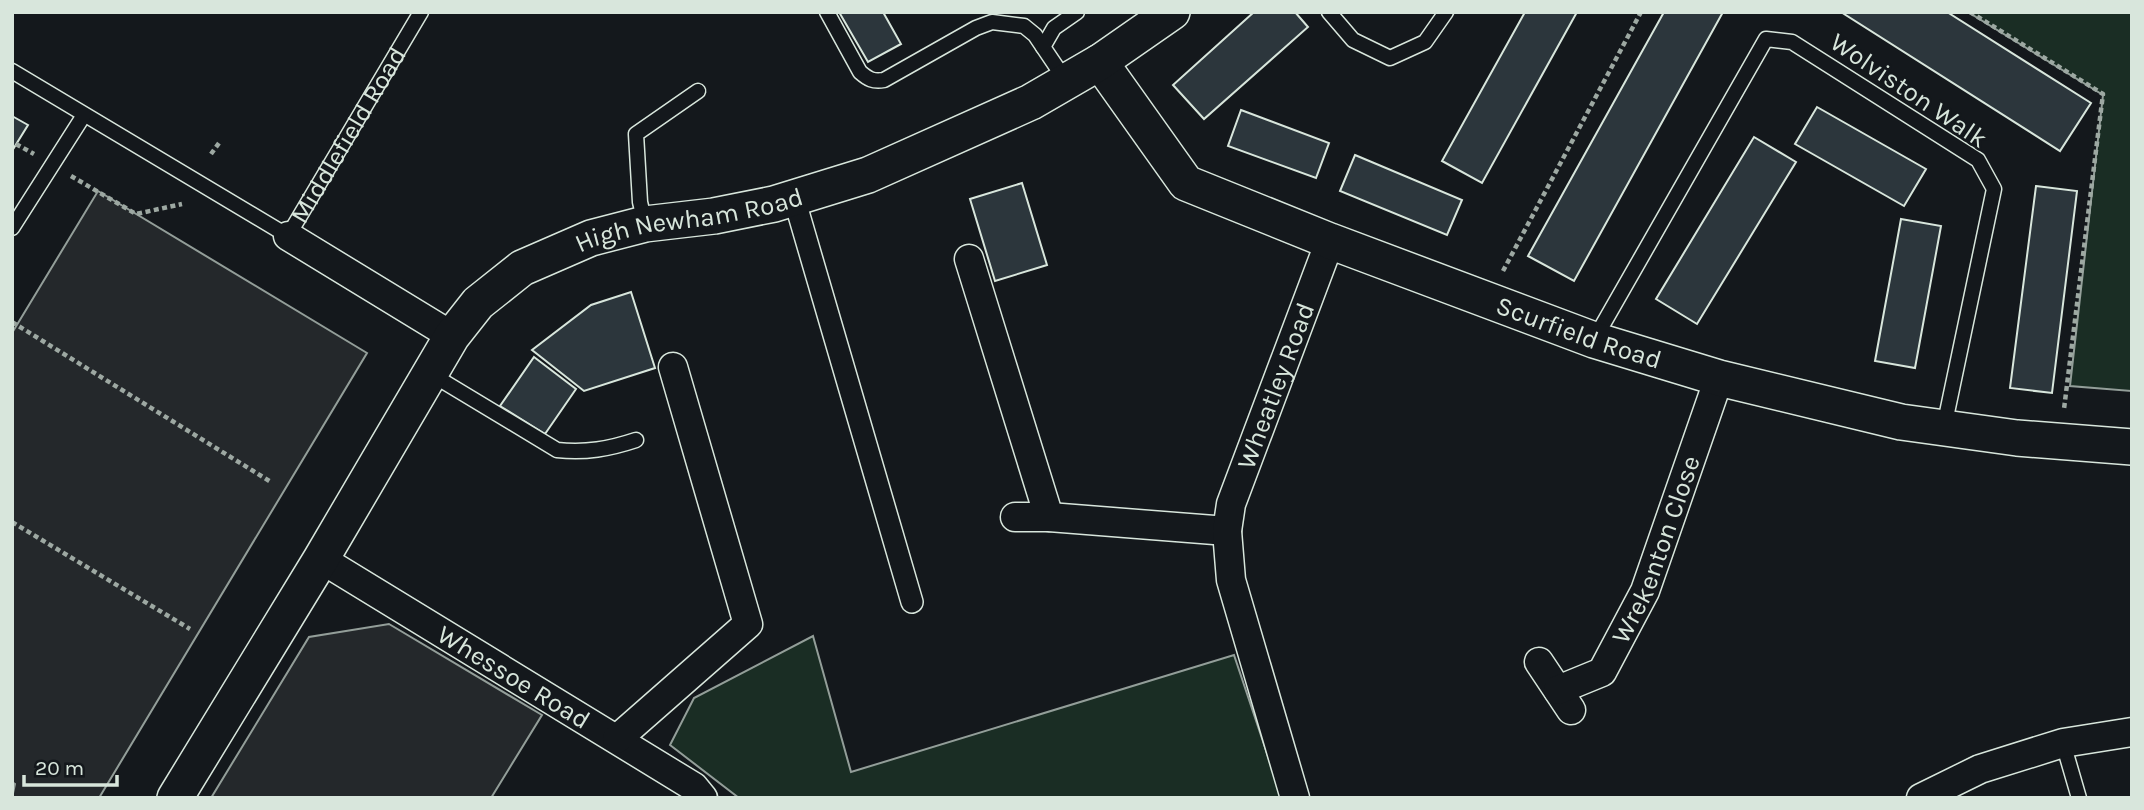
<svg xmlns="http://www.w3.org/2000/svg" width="2144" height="810" font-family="Karla,sans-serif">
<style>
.green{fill:#1a2d24;stroke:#939e99;stroke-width:2}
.parking{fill:#24282b;stroke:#939e99;stroke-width:2}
.building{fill:#2c363c;stroke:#d8e6dc;stroke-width:2}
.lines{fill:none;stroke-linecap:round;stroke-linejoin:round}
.service-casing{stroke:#d8e6dc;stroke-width:17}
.pedestrian-casing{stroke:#d8e6dc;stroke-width:24}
.minor-casing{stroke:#d8e6dc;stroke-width:31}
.tertiary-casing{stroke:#d8e6dc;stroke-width:38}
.path{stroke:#9da8a2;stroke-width:4.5;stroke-dasharray:5 3.5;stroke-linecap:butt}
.service{stroke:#14181c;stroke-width:14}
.pedestrian{stroke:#14181c;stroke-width:21}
.minor{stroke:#14181c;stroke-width:28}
.tertiary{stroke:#14181c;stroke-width:35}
.labels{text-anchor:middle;stroke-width:5;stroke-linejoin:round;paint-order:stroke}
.street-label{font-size:26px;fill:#d8e6dc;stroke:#14181c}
</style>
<rect width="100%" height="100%" fill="#14181c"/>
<path class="green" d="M1968,12h164l-1,379 -61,-5 33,-291z
M813,636l38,136 383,-117 48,143h-543l-69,-53 24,-47z"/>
<path class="parking" d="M98,191l269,162 -268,445h-87l3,-14 -3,-2v-449z
M389,624l153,91 -51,83h-280l98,-161z"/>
<path class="building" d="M839,12h44l18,32 -33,18z
M1254,12h41l13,15 -104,92 -31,-34z
M1525,12h52l-95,171 -40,-22z
M1664,12h59l-149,269 -46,-25z
M1841,12h106l144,91 -31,48z
M1817,107l109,62 -22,37 -109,-62z
M1241,110l88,33 -13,35 -88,-32z
M12,116l16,9 -16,26z
M1754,137l42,25 -99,162 -41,-25z
M1355,155l107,45 -15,35 -107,-44z
M1022,183l25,82 -52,16 -25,-82z
M2036,186l41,5 -25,202 -42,-5z
M1901,219l40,7 -26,142 -40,-7z
M631,292l24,76 -71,23 -52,-41 59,-45z
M534,357l42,32 -31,45 -45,-28z"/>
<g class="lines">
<g class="service-casing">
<g id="service">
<path d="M827,12l33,60c8,7 13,10 24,8l92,-52 16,-6 32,4 11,9 31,46"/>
<path d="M1329,12l24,28 37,18 35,-16 21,-30"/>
<path d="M1043,47l11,-19 23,-16"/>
<path id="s1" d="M12,71l276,165 133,-224"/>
<path d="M645,223l-5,-21 -4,-68 62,-43"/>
<path d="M12,228l72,-113"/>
<path d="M1594,340l172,-301 26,3 186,118 16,29 -50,238"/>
<path d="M431,374l126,76c29,3 52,-1 79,-10"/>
<path d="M2063,743l16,55"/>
</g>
</g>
<g class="pedestrian-casing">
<path id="pedestrian" d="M794,198l118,404"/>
</g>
<g class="minor-casing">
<g id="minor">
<path d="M288,236l164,100"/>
<path d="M969,259l80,258"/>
<path d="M1015,517h34l178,14"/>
<path id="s2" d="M321,559l373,228 9,11"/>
<path d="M1539,662l32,48"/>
<path id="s3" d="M1558,690l44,-18 43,-81 74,-213"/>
<path d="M617,739l131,-115 -75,-257"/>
<path id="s4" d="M1295,798l-64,-218 -4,-49 4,-27 99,-263"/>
<path d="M1921,798l59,-29 83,-26 69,-11"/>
</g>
</g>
<g class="tertiary-casing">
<g id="tertiary">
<path id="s5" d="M1100,62l86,121 144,58 264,99 125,38 182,44 116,16 115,9"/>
<path id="s6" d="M175,798l146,-239 131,-223 26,-33 44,-35 69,-30 54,-14 69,-8 60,-12 94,-29 163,-73 69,-40 72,-50"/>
</g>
</g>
<path class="path" d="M1970,12l133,82 -39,315
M16,144l18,10
M211,154l8,-11
M71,176l65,38 46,-10
M1503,271l138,-259
M12,322l259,160
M12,522l178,107"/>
<use href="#service" class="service"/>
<use href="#pedestrian" class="pedestrian"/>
<use href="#minor" class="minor"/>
<use href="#tertiary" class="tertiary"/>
</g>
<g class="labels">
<g class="street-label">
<text transform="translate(1909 90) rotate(34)" y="9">Wolviston Walk</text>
<text dy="9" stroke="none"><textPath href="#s1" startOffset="439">Middlefield Road</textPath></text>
<text dy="9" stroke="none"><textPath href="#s6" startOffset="812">High Newham Road</textPath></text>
<text dy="9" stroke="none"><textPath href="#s5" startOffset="569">Scurfield Road</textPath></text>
<text dy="9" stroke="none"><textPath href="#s4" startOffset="430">Wheatley Road</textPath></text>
<text dy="9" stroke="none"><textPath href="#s3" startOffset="182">Wrekenton Close</textPath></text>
<text dy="9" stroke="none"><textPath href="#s2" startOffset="226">Whessoe Road</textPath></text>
</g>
</g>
<rect width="2144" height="810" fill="none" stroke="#d8e6dc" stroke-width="28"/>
<path d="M24 775v10h93v-10" fill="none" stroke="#d8e6dc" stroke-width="3.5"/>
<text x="35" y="775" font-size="21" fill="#d8e6dc" stroke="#14181c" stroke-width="5" paint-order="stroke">20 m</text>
</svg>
